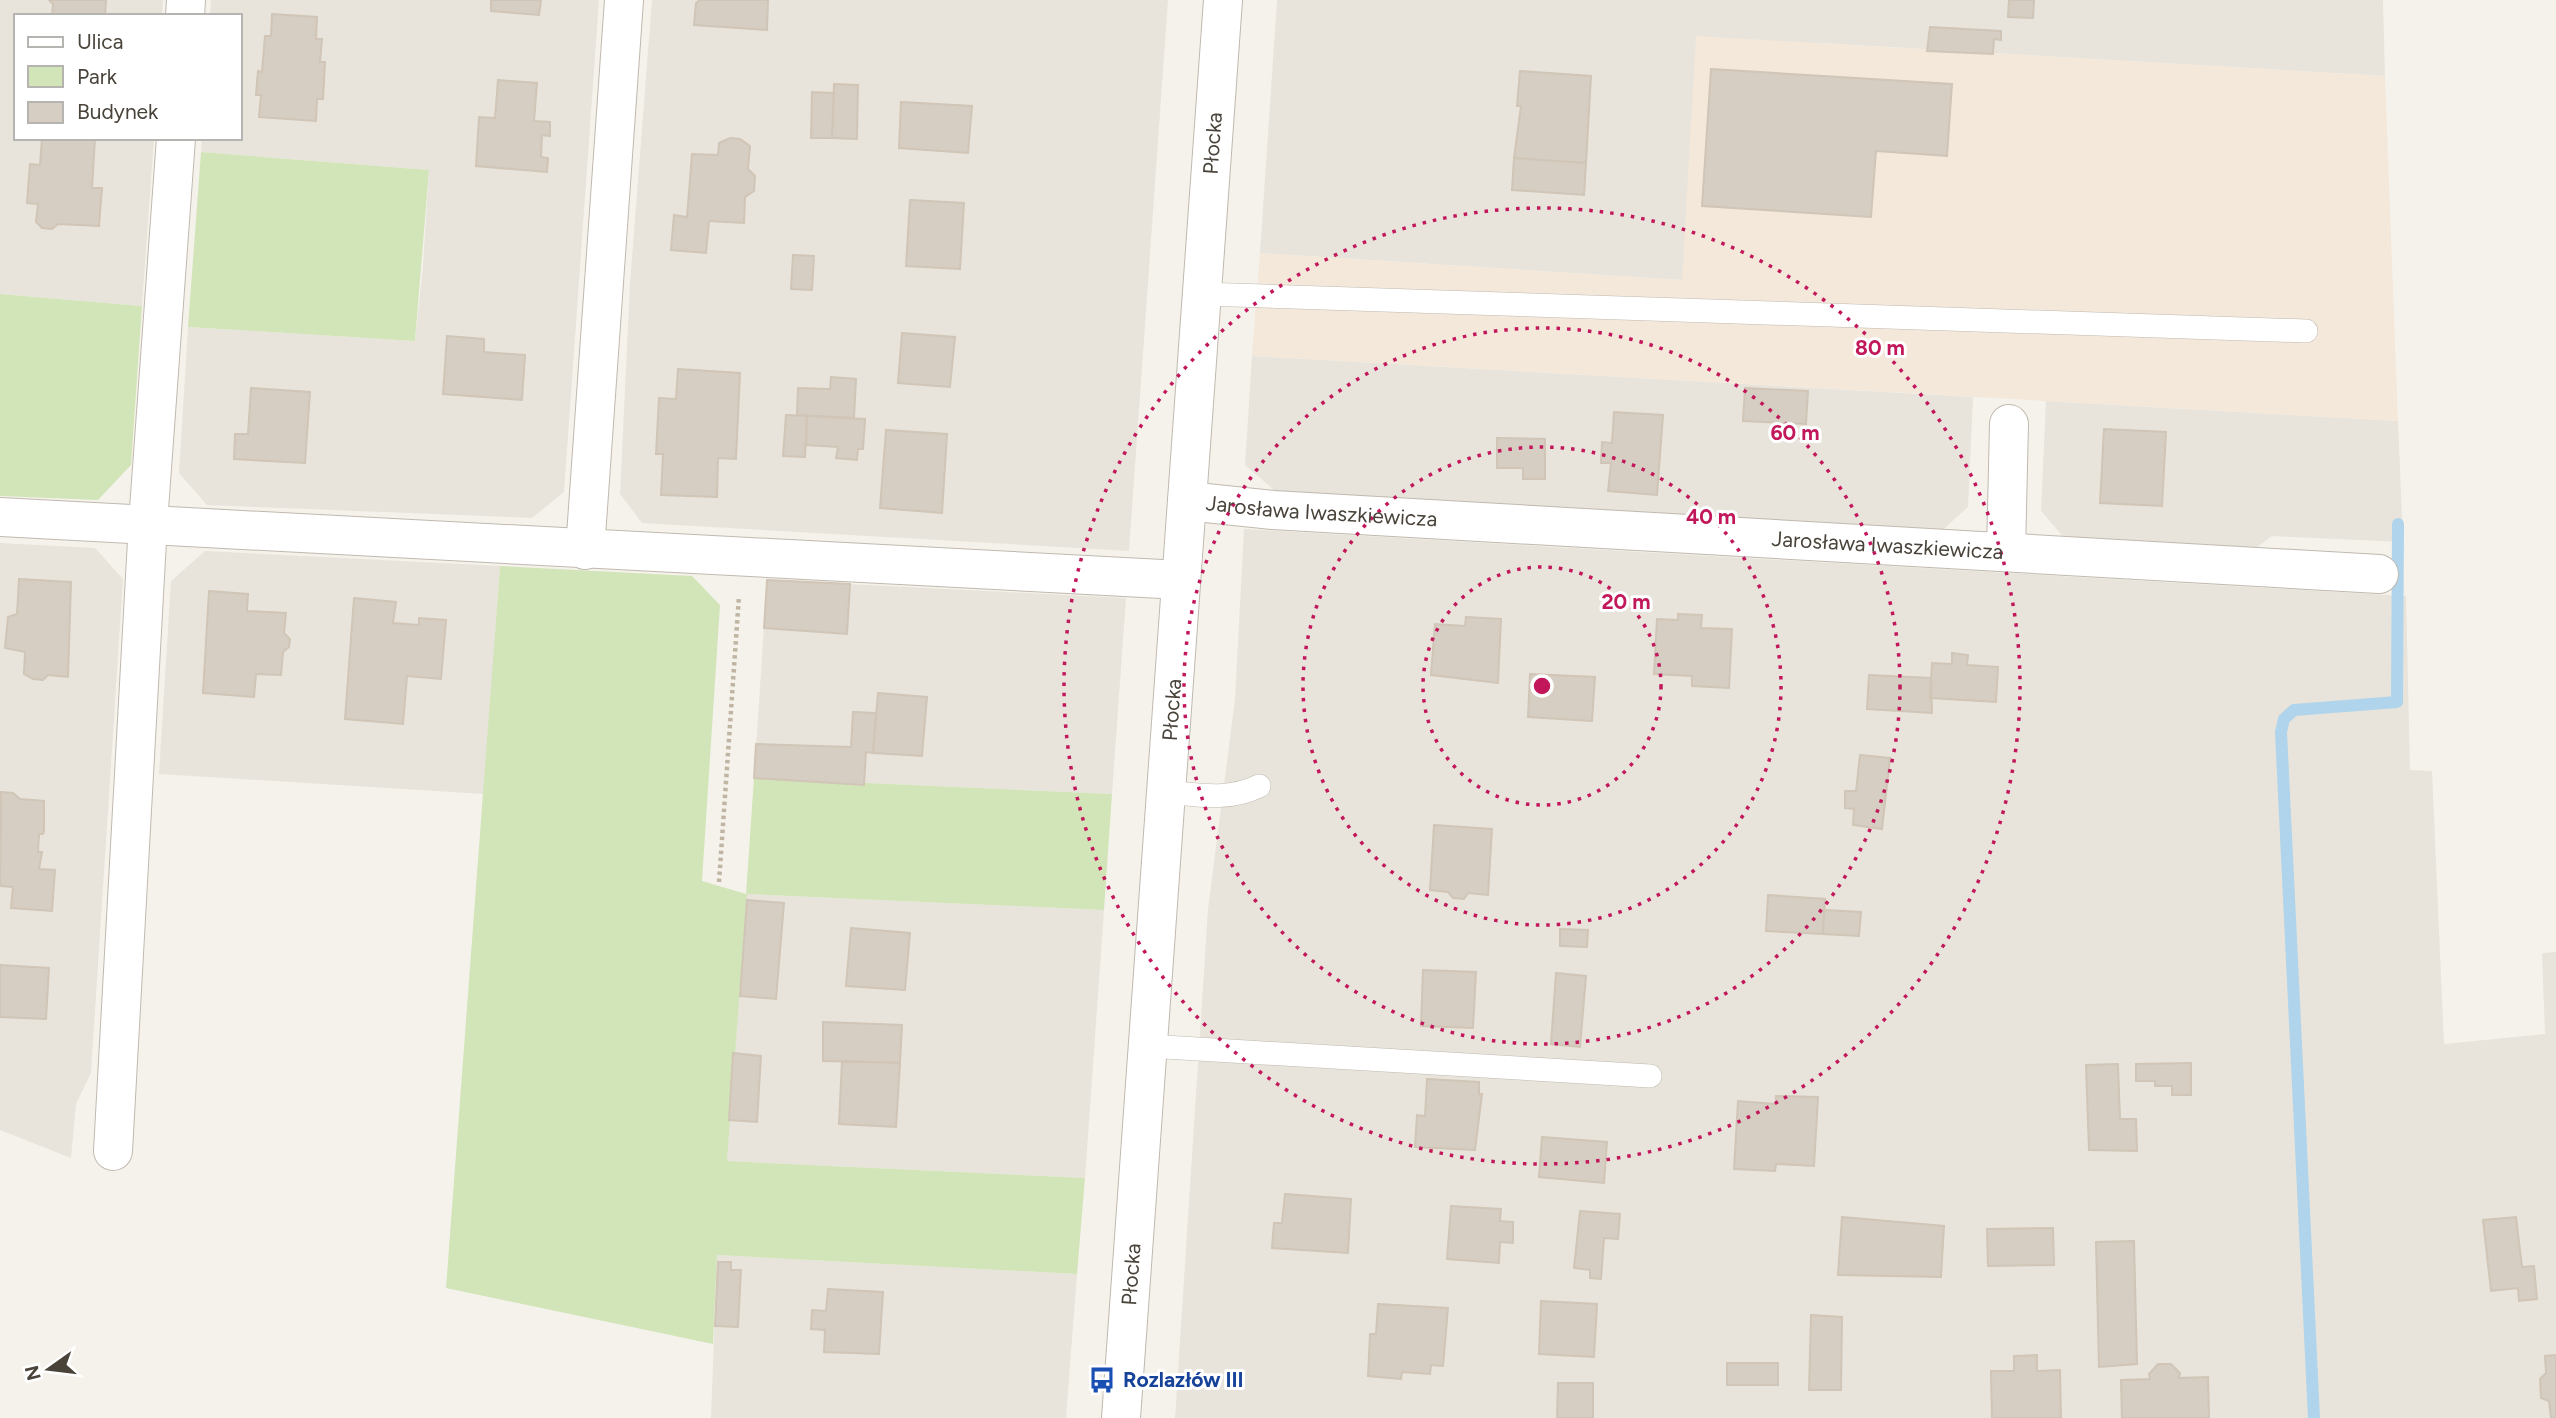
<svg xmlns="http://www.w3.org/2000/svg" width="2556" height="1418" font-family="Figtree,sans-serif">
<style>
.residential{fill:#e8e4db}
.commercial{fill:#f4e8da}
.green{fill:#d2e5b9}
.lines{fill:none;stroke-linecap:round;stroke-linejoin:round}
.stream{stroke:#afd4eb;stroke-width:12}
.building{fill:#d6cec2;stroke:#d0c5b6;stroke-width:2}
.service-casing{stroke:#c0b9af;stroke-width:24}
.minor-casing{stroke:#c0b9af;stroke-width:40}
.tertiary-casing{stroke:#c0b9af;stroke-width:40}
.path{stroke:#c0b5a2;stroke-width:4.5;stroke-dasharray:3.5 3.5;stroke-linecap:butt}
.service{stroke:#fff;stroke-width:23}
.minor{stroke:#fff;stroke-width:38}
.tertiary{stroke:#fff;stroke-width:38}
.ring{fill:none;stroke:#c2185b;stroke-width:3.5;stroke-dasharray:3.5 7}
.labels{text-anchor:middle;stroke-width:6;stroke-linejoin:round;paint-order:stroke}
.street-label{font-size:21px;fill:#49433a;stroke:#fff}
.transit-label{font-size:21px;font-weight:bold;fill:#164399;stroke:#fff;text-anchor:start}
.centre{fill:#c2185b;stroke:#fff;stroke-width:3.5}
.ring-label{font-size:21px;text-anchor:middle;font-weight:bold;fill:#c2185b;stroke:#fff;stroke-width:6;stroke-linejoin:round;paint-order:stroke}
</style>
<rect width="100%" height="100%" fill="#f5f2ec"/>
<path class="residential" d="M0,0h163l-1,16h-146v122h138l-12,168 -142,-12z
M211,0h388l-35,492 -32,26 -325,-13 -28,-32 9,-146 227,14 8,-76 6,-95 -228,-18 1,-14h38v-122h-30z
M652,0h516l-39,551 -487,-28 -22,-29 10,-211z
M1277,0h1106l2,76 -565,-33 -138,237 -422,-27z
M1252,356l721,41 -5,110 -31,28 -656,-39 -36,-31z
M2046,401l352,20 5,121 -131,-6 -23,17 -182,-12 -26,-30z
M1244,529l1162,67 4,174 22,1 12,273 101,-10 -3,-81 14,-1v466h-1381l33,-509 27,-210z
M0,543l95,5 28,31 -32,494 -15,31 -5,54 -71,-28z
M205,551l295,15 -16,228 -325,-20 12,-193z
M767,580l359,18 -14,196 -358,-16z
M746,894l358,16 -19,268 -358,-17z
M717,1255l360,19 -11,144h-355z"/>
<path class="commercial" d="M1696,36l689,40 13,345 -1146,-65 8,-103 422,27z"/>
<path class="green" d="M201,152l228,18 -14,171 -227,-14z
M0,294l142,12 -11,159 -33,35 -98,-4z
M500,566l192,10 28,29 -18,276 44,13 8,-116 358,16 -8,116 -357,-16 -20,267 358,17 -8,96 -360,-19 -4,89 -267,-56z"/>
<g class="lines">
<path class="stream" d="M2314,1418l-33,-686 3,-13 10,-9 103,-8 1,-178"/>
</g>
<path class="building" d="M49,0h57l-1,16h-53l1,-12z
M491,0h50l-2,15 -48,-4z
M700,0h68l-1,30 -73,-5 2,-22z
M2009,0h25l-1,18 -25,-1z
M272,14l45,3 -1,22h6l-2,23h5l-2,37h-6l-1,22 -57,-4 2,-22h-5l2,-24 4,1 3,-36h6z
M1930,27l71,4v9l-7,-1 -1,15 -66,-3z
M1711,69l241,15 -5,72 -71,-5 -5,66 -169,-11z
M1520,71l71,5 -5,87 -72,-5 7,-52h-4z
M498,80l39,3 -3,38 16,1v14l-8,-1 -1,22 7,1 -1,14 -71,-6 3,-49 16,1z
M834,84l24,1 -1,54 -25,-1z
M812,92l22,1 -2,45h-21z
M901,102l71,4 -4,47 -69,-5z
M42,138h53l-3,50h10l-3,38 -41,-2 -6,5 -10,-1 -6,-6 2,-18 -11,-1 3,-39 10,1z
M730,138l10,1 10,7 -2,23 7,7 -1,15 -9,6 -1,26 -35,-2 -3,32 -35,-3 3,-35 13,2 5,-63 26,1 1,-12z
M1514,158l72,5 -2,32 -72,-5z
M910,200l54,3 -4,66 -54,-3z
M793,255l21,1 -2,34 -21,-1z
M902,333l53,4 -5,50 -52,-4z
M447,336l37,3v13l41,3 -3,45 -79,-6z
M678,369l62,4 -4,86 -18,-1 -1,39 -56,-2 2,-41h-7l3,-56 17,1z
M831,377l25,2 -2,39 -57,-3 1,-27 32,1z
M251,388l59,4 -5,71 -71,-4 1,-25h13z
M1745,388l63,3 -2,33 -63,-3z
M1614,412l49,3 -6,80 -49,-4 3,-28h-10l1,-21 10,1z
M786,415l21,1 -2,41 -22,-1z
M807,416l58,3 -2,30h-5l-1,11 -21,-2 2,-11 -32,-2z
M2104,429l62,3 -4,74 -62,-3z
M886,430l61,4 -5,79 -62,-5z
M1497,438l48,1v40h-22v-11h-26z
M19,579l52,3 -3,95 -20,-2 -5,5 -10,-1 -9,-5 1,-22 -20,-4 3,-31 9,-3z
M767,580l83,4 -3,50 -83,-6z
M209,591l39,3 -1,17 39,2 -2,20 6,6 -1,8 -6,5 -2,23 -25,-1 -2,23 -51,-4z
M354,598l42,4 -3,21 26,2v-7l27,2 -5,59 -34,-3 -4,48 -58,-5z
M1678,614l24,1 -1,13 31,1 -3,59 -37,-2v-10l-38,-2 3,-55 21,1z
M1466,617l35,2 -3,64 -67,-8 4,-51 30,2z
M1952,653l16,2 -1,10 31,2 -2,35 -66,-4 2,-35 20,1z
M1530,674l65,3 -3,44 -64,-4z
M1869,675l62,3 1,35 -65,-4z
M878,693l49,4 -5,59 -49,-3z
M853,712l23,1 -3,40 -7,-1 -2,33 -110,-7 2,-34 95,3z
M1860,755l30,3 -8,71 -29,-4 1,-16 -9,-1v-17h11z
M1,792l12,1 7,6 24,2v30l-1,3h-4l-1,18h4l-3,17 16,1 -3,41 -41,-3 2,-21 -13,-1z
M1434,825l58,4 -4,66 -20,-2 -4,6 -11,-1 -5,-6 -18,-2z
M1768,895l57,4 -2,35 -57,-3z
M747,900l37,3 -8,96 -36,-3z
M1824,910l37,2 -2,24 -36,-2z
M851,928l59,5 -5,57 -59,-4z
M1560,929l28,1 -1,17 -27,-1z
M0,965l49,3 -3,51 -46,-2z
M1423,970l53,2 -3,56 -52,-2z
M1556,973l30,3 -6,71 -29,-3z
M823,1022l79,3 -2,38 -77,-2z
M733,1053l28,3 -4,66 -28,-2z
M842,1061l58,2 -4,64 -57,-3z
M2191,1063v32h-19v-9h-17v-5h-19v-17z
M2118,1064l2,55h16l1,32 -48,-1 -3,-85z
M1427,1079l52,3v12h3l-7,56 -60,-3 2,-32 8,1z
M1776,1096l42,1 -4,69 -38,-2 -1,7 -41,-2 4,-68 38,3z
M1542,1137l65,5 -3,41 -65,-6z
M1285,1194l66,5 -3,54 -76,-5 2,-25h8z
M1451,1206l50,3 -1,12 13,1v21l-13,-1 -1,21 -52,-4z
M1580,1211l40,3 -2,25 -14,-1 -3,41 -11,-1v-8l-16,-2z
M1842,1217l102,9 -3,51 -103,-2z
M2516,1217l6,50 12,-1 3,33 -18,2 -1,-13 -27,3 -8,-71z
M2053,1228l1,37 -66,1 -1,-37z
M2134,1241l3,123 -38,3 -3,-125z
M718,1262h13v8h10l-3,57 -23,-1z
M828,1289l55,3 -4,62 -55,-2 1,-22 -14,-1 1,-19 14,1z
M1541,1301l56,3 -3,53 -55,-3z
M1378,1304l70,4 -5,58 -12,-1 -1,9 -28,-2 -1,7 -33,-3 2,-42h6z
M1811,1315l31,2 -1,73h-32z
M2037,1355v16l23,-1 1,48h-69l-1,-47h23v-15z
M2556,1355v63h-5l-2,-17 -8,-3 -1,-19 6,-6 -1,-17z
M1727,1363h51v22h-51z
M2158,1364h13l9,9 -1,5 29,-1 1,41h-87l-1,-38 29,-1 -1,-5z
M1558,1383h35v35h-36z"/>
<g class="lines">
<g class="service-casing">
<path id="service" d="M1202,294l1104,37
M1166,792c32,3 63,9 93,-6
M1148,1046l502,30"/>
</g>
<g class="minor-casing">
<g id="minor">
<path d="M185,16l1,-16"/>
<path id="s1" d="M1187,501l86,9 1106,64"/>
<path d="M0,517l1181,63"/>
<path d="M585,550l39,-550"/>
<path d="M2006,552l3,-128"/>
<path d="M113,1151l35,-628 28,-385"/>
</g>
</g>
<g class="tertiary-casing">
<g id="tertiary">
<path id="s2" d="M1121,1418l102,-1418"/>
</g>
</g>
<path class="path" d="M719,882l20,-286"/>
<use href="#service" class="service"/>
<use href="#minor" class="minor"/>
<use href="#tertiary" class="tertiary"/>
</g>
<g class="ring">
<circle cx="1542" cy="686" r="119"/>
<circle cx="1542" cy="686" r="239"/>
<circle cx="1542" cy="686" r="358"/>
<circle cx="1542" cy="686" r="478"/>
</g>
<defs>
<g id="bus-bare" transform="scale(2.1)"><path d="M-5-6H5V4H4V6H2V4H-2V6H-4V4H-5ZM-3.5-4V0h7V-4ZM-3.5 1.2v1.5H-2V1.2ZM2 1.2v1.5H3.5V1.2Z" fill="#1a4fb4" stroke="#fff" stroke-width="2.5" paint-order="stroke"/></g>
</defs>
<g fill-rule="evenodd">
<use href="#bus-bare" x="1102" y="1380"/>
</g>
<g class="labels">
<g class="street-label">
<text dy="7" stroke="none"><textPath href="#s2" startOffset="1278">Płocka</textPath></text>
<text dy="7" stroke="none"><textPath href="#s1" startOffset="135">Jarosława Iwaszkiewicza</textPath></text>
<text dy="7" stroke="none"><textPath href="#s1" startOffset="702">Jarosława Iwaszkiewicza</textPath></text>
<text dy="7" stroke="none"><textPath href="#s2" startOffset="710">Płocka</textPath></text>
<text dy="7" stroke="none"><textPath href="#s2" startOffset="144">Płocka</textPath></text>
</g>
<g class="transit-label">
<text x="1123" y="1387">Rozlazłów III</text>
</g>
</g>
<circle cx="1542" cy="686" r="10" class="centre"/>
<g class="ring-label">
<text x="1880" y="355">80 m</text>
<text x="1795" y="440">60 m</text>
<text x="1711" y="524">40 m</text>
<text x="1626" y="609">20 m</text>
</g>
<rect x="14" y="14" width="228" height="126" fill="#ffffff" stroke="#b6b4b0" stroke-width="2"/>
<rect x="28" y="37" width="35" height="10" fill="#ffffff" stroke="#b6b4b0" stroke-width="2"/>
<text x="77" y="49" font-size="21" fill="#49433a">Ulica</text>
<rect x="28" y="66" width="35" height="21" fill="#d2e5b9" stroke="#b6b4b0" stroke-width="2"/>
<text x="77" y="84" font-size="21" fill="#49433a">Park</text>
<rect x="28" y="102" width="35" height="21" fill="#d6cec2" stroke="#b6b4b0" stroke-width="2"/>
<text x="77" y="119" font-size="21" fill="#49433a">Budynek</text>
<g transform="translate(49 1369) rotate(256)" stroke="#ffffff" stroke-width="5" paint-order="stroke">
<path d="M0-5L12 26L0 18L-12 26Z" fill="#49433a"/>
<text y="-10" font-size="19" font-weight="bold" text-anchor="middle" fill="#49433a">N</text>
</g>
</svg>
